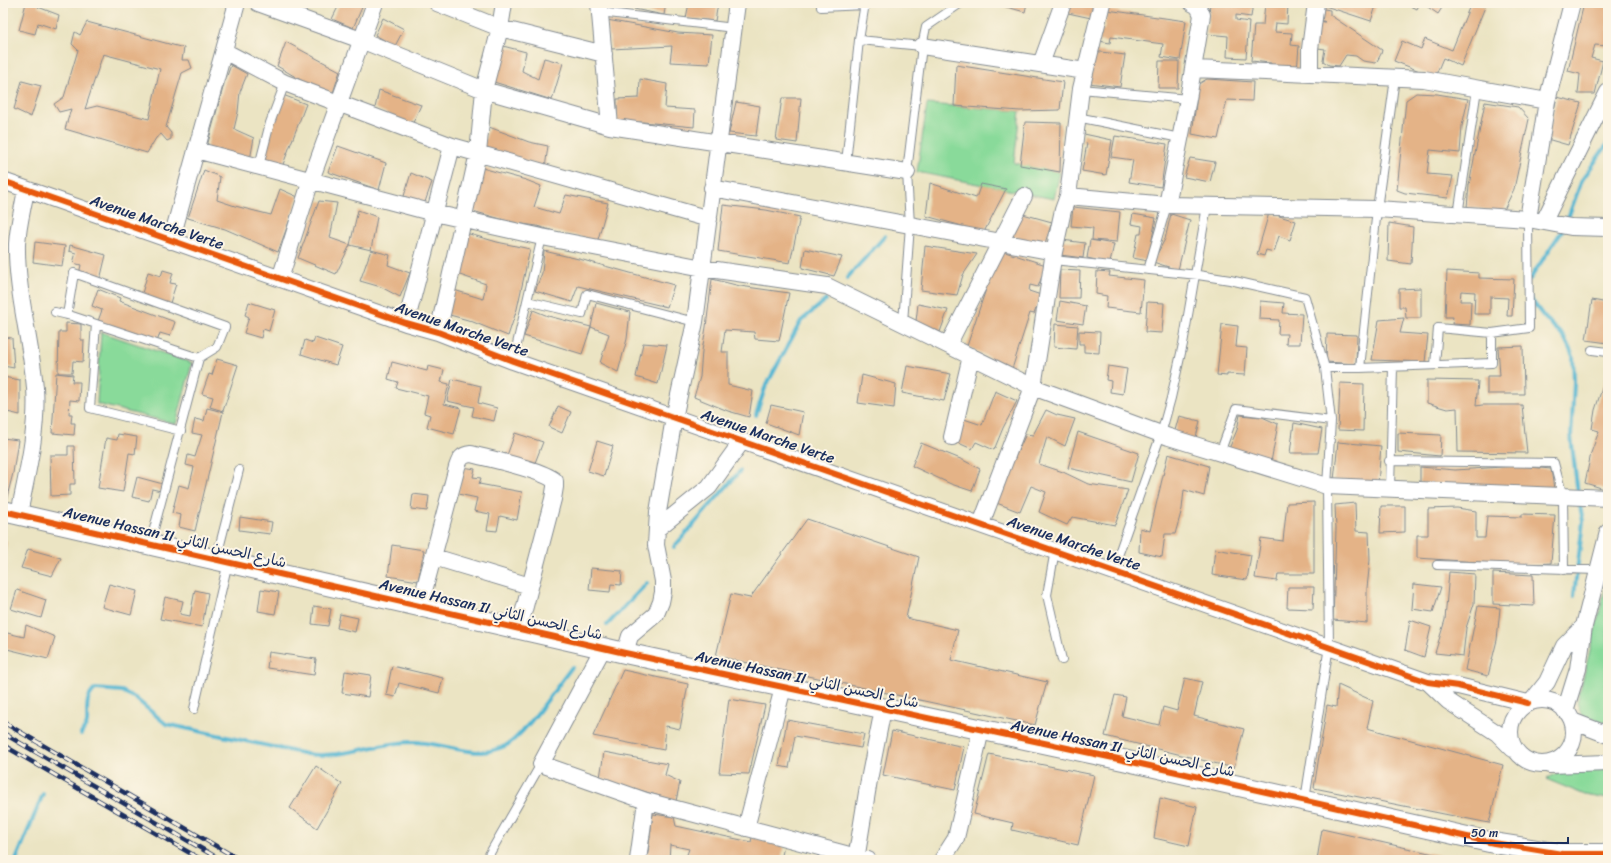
<svg xmlns="http://www.w3.org/2000/svg" width="1611" height="863" font-family="Sriracha,'Playpen Sans Arabic',sans-serif">
<style>
.green{fill:#89da9a;stroke:#52847c}
.lines{fill:none;stroke-linecap:round;stroke-linejoin:round}
.stream{stroke:#54b6d2;stroke-width:4}
.building{fill:#e4b387;fill-rule:evenodd}
.service-casing{stroke:#838a90;stroke-width:10}
.minor-casing{stroke:#838a90;stroke-width:18}
.tertiary-casing{stroke:#838a90;stroke-width:22}
.service{stroke:#fff;stroke-width:8}
.minor{stroke:#fff;stroke-width:16}
.tertiary{stroke:#fff;stroke-width:20}
.rail-casing{stroke:#1b2f5e;stroke-width:4.5}
.rail{stroke:#fcf5e5;stroke-width:3;stroke-dasharray:9;stroke-linecap:butt}
.cycleway-casing{stroke:#fcf5e5;stroke-width:8}
.cycleway{stroke:#e8590c;stroke-width:6}
.labels{text-anchor:middle;stroke-width:4;stroke-linejoin:round;paint-order:stroke}
.street-label{font-size:15px;fill:#1b2f5e;stroke:#fcf5e5}
</style>
<rect width="100%" height="100%" fill="#fcf5e5"/>
<filter id="ink" filterUnits="userSpaceOnUse"><feTurbulence type="fractalNoise" baseFrequency=".025" numOctaves="2"/><feDisplacementMap in="SourceGraphic" scale="8" xChannelSelector="R" yChannelSelector="G"/><feConvolveMatrix kernelMatrix="1 2 1 2 8 2 1 2 1" color-interpolation-filters="sRGB"/></filter>
<filter id="wash" filterUnits="userSpaceOnUse"><feTurbulence type="fractalNoise" baseFrequency=".012" numOctaves="4" result="noise"/><feDisplacementMap in="SourceGraphic" scale="16" xChannelSelector="R" yChannelSelector="G"/><feGaussianBlur stdDeviation="0.9" result="paint"/><feColorMatrix in="noise" values="0 0 0 0 0 0 0 0 0 0 0 0 0 0 0 0 0 1.4 0 .05"/><feComposite in="paint" operator="in"/></filter>
<g filter="url(#wash)">
<rect width="100%" height="100%" fill="#ebe4c3"/>
<path class="green" d="M927,104l93,7 -6,52 46,9 -6,27 -137,-27z
M101,332l91,31 -16,61 -79,-20z
M1608,577v146l-26,-7 -5,-13z
M1608,768v31l-23,-4 -39,-16c16,-12 42,-10 62,-11z"/>
<g class="lines">
<path class="stream" d="M1566,223l16,-43 26,-37
M847,278l38,-42
M1530,279l33,-50
M1530,298l14,19 20,20 9,19 1,26 -3,55 7,57
M756,415l9,-27 36,-67 25,-21
M674,547l66,-76
M1574,596l9,-75 -4,-20
M607,625l40,-42
M81,734c2,-4 6,-8 6,-12 1,-14 -3,-22 8,-33l27,2 13,7 31,26 140,30c35,5 70,-11 106,-12 23,0 46,10 69,10 8,0 17,-3 24,-6 19,-10 52,-60 67,-79
M16,860l27,-66"/>
</g>
<g id="blocks">
<path class="building" d="M26,3h13l-1,4 21,8 -3,14 -18,-6 -3,11 -16,-4z
M307,3h12l-4,4z
M340,3h24l-11,25 -21,-9z
M635,3h31l-2,12 -30,-6z
M689,3h29l-3,18 -29,-3z
M999,3h28l-2,9 -26,-7z
M1044,3h13l-1,3z
M1070,3h25l-4,15 -23,-5z
M1210,3l20,1v-1h23l-2,14 -15,-2v5l13,2 -3,36 -19,-1 1,-21 -21,-2z
M1265,3h23l-1,21 -11,-1 -1,9 17,1 -1,12 8,1 -2,25 -26,-2v-6l-20,-2 3,-36h9z
M1323,3h54l-6,18 -49,-16z
M1405,3h15l-3,6z
M1422,3h23l-7,11z
M1471,3h5l9,4 -24,59 -18,-8 -8,19 -41,-16 8,-20 19,8 4,-10 27,11z
M1584,3h24v43l-13,-1 -4,13 12,3 -8,33h-17l2,-20 -12,-3z
M1319,8l11,2v5l52,35 -1,4 -5,9 -13,-2 -7,-5 -10,-1 -7,11 -10,-1 -6,-4 2,-12 -14,-2 9,-26 5,1 -5,-3z
M1107,10l79,11 -6,39 -19,-3 2,-13 -52,-7 -1,6 -11,-2 2,-11h3z
M383,18l21,11 -9,17 -20,-11z
M607,20l71,13 34,2 -3,29 -39,-2 2,-16 -61,3z
M87,22l97,26 -2,12h7l3,8 -10,5 -16,54 5,6v6l-4,2 -6,-7 -5,4 -9,15 -82,-24 6,-20 -12,3 -5,-8 10,-7 14,-47 -6,-6 3,-12 5,3zM103,54l57,15 -11,50 -52,-13 -12,3z
M286,42l54,29 -7,22 -22,-7 -34,-20z
M503,46l23,6 -4,19 16,8 6,-21 19,5 -11,37 -58,-18z
M1093,51l32,4 -5,32 -31,-4z
M1159,61h20l-1,27h-20z
M231,65l16,9 -7,18 -2,20 -4,17 20,9 -4,22 -44,-10 18,-66z
M956,65l107,17 -3,28 -40,1 -66,-5z
M640,79l27,5 -2,24 30,2 -1,17 -51,-5h-26v-23l22,-1z
M1207,79l46,3 -1,19 -25,-1 -9,39 -26,-5 5,-38 -2,-10z
M22,81l19,5 -10,31 -17,-8z
M379,90l42,15 -9,20 -37,-17z
M1416,93l21,1 31,5 -6,27 -2,27 -30,-3 -3,24 26,2 -5,22 -43,-5 -8,-3 9,-90z
M283,95l23,9 -24,63 -19,-6 12,-47z
M1557,97l24,6 -13,42 -21,-6z
M782,98h19l-4,45 -21,-3z
M736,102l24,4 -4,30 -27,-3z
M1485,102l33,5 11,12 -15,70 -11,23 -36,-5 2,-22z
M1025,122l36,1 -1,49 -40,-7z
M489,127l40,15 19,4 -3,22 -62,-21z
M1084,134l28,6 -6,35 -24,-4 5,-28 -5,-1z
M1115,136l52,8 -6,43 -32,-5 4,-22 -22,-3z
M338,146l48,17 -7,27 -51,-18z
M1190,158l25,4 -5,20 -26,-5z
M482,168l44,12 15,6 -7,21 25,7 7,-19 42,8 -11,40 -18,-7 -22,-4 -20,-6 -22,-3 -46,-13z
M204,170l16,7 -3,23 18,6 36,9 9,-26 18,8 -20,55 -53,-23 -37,-11z
M411,173l21,9 -8,23 -20,-9z
M930,183l46,15 5,-14 25,5 -22,43 -58,-16z
M319,201l18,2 -7,35 20,7 -14,29 -38,-16z
M723,205l43,5 34,7 -10,46 -72,-12z
M1073,207l47,5 -3,30 -25,-2 1,-12 -22,-2z
M358,210l19,7 -6,33 -21,-5z
M1019,213l33,9 -8,24 -36,-11z
M1269,213l27,8 -6,19 -11,-4 -5,16 -8,-2 -2,6 -7,-2z
M1133,214l23,4 -8,43 -15,-3 5,-24h3l1,-8 -11,-2z
M1171,214l19,6 -12,50 -25,-8 12,-23z
M1389,223l24,4 -2,37 -23,-3z
M466,233l31,9 33,7 -13,60 -9,27 -40,-16 -22,-6 8,-24 29,9 3,-15 -29,-10z
M1062,240l23,3 -2,15 -23,-3z
M1090,240l24,4 -4,19 -23,-5z
M35,242l30,4 -3,20 -29,-4z
M70,245l36,10 -6,25 -21,-6 2,-9 -8,-2 3,-10 -7,-2z
M925,246l52,8 -14,21 -6,20 -36,-5z
M805,249l37,8 -8,19 -32,-8z
M371,250l19,5 -2,10 22,8 -10,24 -19,-10 -21,-6z
M999,250l47,15 -8,22 -8,-2 -1,6 12,4 -7,19 -4,-1 -18,56 -45,-23z
M544,251l39,9 91,25 -7,22 -89,-21 -6,16 -37,-11 7,-18z
M163,270l10,3 -3,10 6,1 -7,22 -28,-9 7,-25 13,4z
M1060,270l20,1 -1,27h-20z
M1097,271l13,1 -1,4 35,4 -3,32 -35,-4 1,-12 -11,-2z
M1447,271l32,2v5l35,1 -2,37h-5l1,-18 -18,-1v17h-16l1,-22 -14,-1 -1,10h11l-1,24 -18,-1 1,-7h-8z
M712,279l28,7 49,7 -10,48 -24,-2 -1,-7 -29,-2 -3,22h6v33l25,6 -4,26 -21,-6 -34,-14 6,-20 2,-26 4,-24z
M1421,288v30h-15l-1,-11h-6v-18z
M98,289l22,9 -1,3 56,21 -5,14 -10,-3 -3,9 -59,-21 4,-11 -10,-4z
M1592,300l16,3v40l-22,-3z
M1060,301l26,5 -3,18 -26,-4z
M1260,301l24,2 -1,10 19,1 -2,30h-14l1,-10h-9l1,-14 -20,-1z
M249,302l26,8 -6,21 -6,-2 -2,9 -17,-5 5,-16 -4,-2z
M1147,302l17,1 -2,30 -17,-1z
M596,303l34,9 -3,27 -9,33 -18,-9 9,-29 -18,-7z
M918,304l30,6 -8,22 -24,-11z
M533,310l15,6 43,11 -9,27 -58,-18z
M1404,318l-4,15 28,2 -3,27 -53,-2 7,-40z
M66,323l15,1v16h3l-1,22 -10,-1 -1,12h-14l1,-41h7z
M1055,324l23,2 -2,23 -22,-2z
M1222,324l16,2 -2,21 11,1 -2,27 -18,-1v2l-10,-1z
M1079,331l21,1 -1,21 -15,-1v-8h-5z
M1327,334l30,1 -1,29 -30,-2z
M3,337l9,1 2,30 -11,-2z
M315,338l27,9 -6,18 -35,-11 4,-14 8,3z
M643,343l24,2 -9,39 -22,-7z
M1523,346l1,48h-37v-18h13l-2,-29z
M217,359l21,6 -15,46 -13,-4 3,-10 -11,-3 7,-20 3,1z
M392,362l35,9 1,-5 16,4 -3,12 8,2 -5,20 17,4 -7,26 -27,-7 3,-12 -6,-2 4,-17 -32,-8 2,-6 -10,-3z
M907,366l44,8 -7,27 -42,-8z
M1108,366l19,3 -4,25 -13,-2 1,-11 -5,-1z
M1608,370v120l-23,-7 6,-30 8,-22 -7,-2 3,-19z
M56,373l17,2 -1,7h8l-1,19 -9,-1 -1,14h3l-1,9h4l-1,12 -22,-2z
M862,375l34,9 -2,24 -36,-5z
M3,377l17,3v35l-17,-4z
M452,379l29,7 -3,17 19,5 -3,13 -22,-5 2,-9 -27,-6z
M1427,380l51,1 -2,25 6,-1h40l5,48 -69,-1 -1,-44 -10,1 -20,-6z
M1340,383l24,1 -1,47 -25,-1z
M995,391l22,10 -14,27 -9,22 -18,-8 -4,7 -18,-8 7,-23 21,7z
M771,405l32,7 -4,23 -33,-12z
M558,406l13,6 -9,21 -13,-6z
M207,408l16,4 -28,119 -16,-4 2,-12 -9,-2 7,-28 10,3 5,-21 -8,-2 2,-10 7,2 7,-22 -10,-2 3,-14 9,2z
M1046,410l11,5 18,4 -10,27 -18,-9 -8,27 24,8 25,12 40,6 -13,35 -43,-8 -5,8 -28,-13 7,-20 -15,-6 -11,26 -26,-10 32,-68 7,1z
M1240,415l22,2 16,7 -7,38 -43,-11 9,-21z
M1179,416l21,5 -5,20 -21,-7z
M1294,423l28,6 -4,24h-28z
M1078,432l61,21 -8,29 -63,-14z
M515,433l28,9 -10,26 -27,-10z
M1398,433l43,2 -1,21 -42,-4z
M118,434l19,3 -2,17 -6,-1 -6,39 -25,-4 8,-50 11,2z
M3,438l15,2 -5,33 -7,28 -3,-1z
M597,441l16,5 -9,30 -16,-5z
M1338,442l43,4 -3,38 -44,-4z
M921,443l42,17 17,9 -8,22 -21,-7 -39,-18z
M68,446h6l1,38h-5v11l-19,1 -1,-41h18z
M1168,454l41,12 -5,30 -20,-6 -2,19 -7,25h-10l-3,23 -23,-5 1,-24 10,3z
M1518,466l33,3 3,20 -134,-6v-16l35,3z
M463,467l12,2 -2,8 8,1 -2,6 43,8 -5,28 -17,-4 -3,15 -10,-1 3,-16 -16,-3 3,-13 -19,-4z
M137,477l26,7 -2,7 -9,-2 -3,12 -17,-4z
M413,494l16,2 -2,15 -16,-2z
M1314,502v72h-36l-1,7 -22,-3 6,-40 22,3 4,-38z
M1355,503l1,28 13,1 1,28 -3,28v35l-34,-3 3,-91 -1,-24z
M1381,506h24v26l-25,1z
M1457,508l19,3v27h9l2,-22 35,1v-3l33,1 -4,48 -28,2 -106,-7v-23h11v-26z
M240,517l32,5 -2,12 -31,-4z
M807,519l112,38 -13,61 52,12 -7,30 96,22 -12,43 -319,-69 15,-62 19,4z
M3,540l4,1 -3,16h-1z
M392,545l32,5 -6,31 -30,-5z
M28,549l33,9 -9,18 -31,-8z
M1215,549l36,6 -4,25 -35,-5z
M591,568l31,3 -1,14 -10,-1 -1,8 -21,-2z
M1449,572l26,2 -1,30 -8,24 -3,28 -28,-3 10,-33z
M1493,573l40,2 1,31 -41,-2z
M109,584l28,7 -6,24 -29,-8z
M1414,584l27,3 -8,25 -21,-3z
M1288,587h26l-1,22 -26,-1z
M261,589l18,3 -4,22 -17,-3z
M17,590l29,10 -5,18 -30,-9z
M195,590l13,3 -6,34 -42,-8 5,-22 18,4 -3,13 10,2z
M314,606l17,3 -3,17 -16,-2z
M1478,606l22,2 -3,32 -9,36 -23,-6z
M340,614l18,4 -3,14 -18,-4z
M1410,620l21,7 -7,30 -19,-7z
M26,625l29,12 -7,22 -45,-11v-16l21,5z
M269,652l47,7 -2,16 -47,-7z
M392,666l51,12 -4,15 -40,-10 -4,14 -9,-2z
M623,670l65,14 -8,45 -14,-3 -2,24 -71,-14z
M345,671l26,4 -3,22 -26,-4z
M1185,678l17,4 -8,34 50,13 -10,39 -129,-32 10,-41 11,2 -4,19 37,9 4,-18 14,4z
M1338,685l35,16 -6,27 136,37 -14,58 -175,-35 13,-83 9,2z
M729,699l36,6 -16,69 -30,-1z
M787,720l77,14 -3,14 -66,-12 -6,32 -10,-2z
M892,731l72,16 -9,43 -72,-15z
M604,752l64,12 -3,11 15,7 -4,19 -76,-23z
M989,754l105,21 -16,70 -66,-15 1,-7 -39,-9z
M316,766l26,18 -25,44 -27,-20z
M1160,798l37,9 -8,39 -35,-8z
M653,814l21,3 2,9 75,16 1,-5 32,9 -3,14h-96l4,-11 -19,-4 -1,15h-22z
M1322,829l134,30v1h-139z
M818,856l10,4h-11z"/>
</g>
</g>
<g filter="url(#ink)">
<use href="#blocks" fill-opacity="0" stroke="#838a90" stroke-width="1"/>
<g class="lines">
<g class="service-casing">
<path id="service" d="M821,3v4l44,-2
M600,12l134,16
M859,40l63,6
M1081,89l107,10
M1077,117l103,21
M846,163l13,-123 6,-37
M259,166l11,-43 15,-40
M1458,215l19,-126
M1053,260l145,15 32,5 75,17 20,71 6,53 -4,65 2,160 -24,154
M1148,270l19,-65
M527,301l55,13 5,-20 108,28
M55,312l17,4 127,42
M67,315l7,-42 151,54 -8,20 -18,11 -49,186
M903,323l7,-98 -3,-53 15,-126 4,-19 35,-24
M96,324l-6,84 91,23
M1592,350l16,2
M513,361l29,-124
M1435,365l3,-37 54,5 37,-5 -1,-109
M1325,368h35l132,-5v-30
M1360,368l17,-159 18,-131
M1220,453l16,-44 95,12
M1389,461l165,2 9,34 1,73
M1390,489l3,-122
M1055,550l-8,45 15,65
M216,560l23,-90
M1437,565l160,5
M1113,570l48,-136 10,-36 12,-54 24,-138
M194,709l34,-147
M486,860l55,-96"/>
</g>
<g class="minor-casing">
<path id="minor" d="M258,3l103,37 123,50 126,36 297,46
M437,3l63,25 104,26
M599,3l11,123
M1192,3l6,3 4,9 -14,84 -21,106 210,4 151,10 43,8 37,1
M922,46l163,25
M224,51l61,32 167,63 257,73
M1041,64l22,-61
M1194,69l230,10 123,22
M1310,74v-25l6,-46
M196,150l238,63 108,24 161,31 124,18 206,101 136,50 158,49 281,12
M3,181l403,142 32,9 75,29 915,321 30,4 70,17
M712,188l342,64
M1068,196l99,9
M1528,219l19,-118 25,-98
M1544,221l64,-129
M171,241l66,-238
M280,279l31,-99 64,-177
M406,323l46,-177
M438,332l40,-179 6,-63 16,-62 4,-25
M948,345l76,-149
M952,437l19,-81
M19,514c8,-41 19,-84 16,-126 -4,-48 -19,-97 -18,-144 1,-18 6,-37 9,-54
M981,524l52,-137 21,-135 9,-42 5,-14 13,-107 21,-86
M657,529l52,-42 33,-46
M434,557l96,29
M420,606l37,-139c3,-9 5,-12 14,-13 19,5 72,16 84,27v6l-2,12 -34,130
M1584,626l24,-94
M603,648l-62,116 105,37 222,59
M625,653l5,-17 26,-22 5,-12 2,-10v-11l-7,-36 2,-33 16,-94 21,-96 42,-319
M1428,682l20,19 49,32 16,16
M1510 732a32 32 0 1 1 64 0a32 32 0 1 1-64 0Z
M1532,701l15,-19 17,-36 20,-20 -6,43 -13,42
M1572,721l36,14
M1549,765l59,-2
M746,828l37,-140
M638,860l8,-59
M856,860l13,-80 14,-71
M942,860l14,-22 25,-108"/>
</g>
<g class="tertiary-casing">
<path id="tertiary" d="M3,511l622,142 498,107 371,83 68,11h46"/>
</g>
<use href="#service" class="service"/>
<use href="#minor" class="minor"/>
<use href="#tertiary" class="tertiary"/>
<g class="rail-casing">
<path id="rail" d="M3,722l237,138
M3,733l218,127
M3,745l199,115"/>
</g>
<use href="#rail" class="rail"/>
<g class="cycleway-casing">
<path id="cycleway" d="M3,181l403,142 32,9 75,29 915,321 30,4 70,17
M3,511l622,142 498,107 371,83 68,11h46"/>
</g>
<use href="#cycleway" class="cycleway"/>
</g>
</g>
<g class="labels">
<g class="street-label">
<text transform="translate(157 222) rotate(19)" y="5">Avenue Marche Verte</text>
<text transform="translate(462 329) rotate(19)" y="5">Avenue Marche Verte</text>
<text transform="translate(768 436) rotate(19)" y="5">Avenue Marche Verte</text>
<text transform="translate(175 537) rotate(13)" y="5">Avenue Hassan II شارع الحسن الثاني</text>
<text transform="translate(1074 543) rotate(19)" y="5">Avenue Marche Verte</text>
<text transform="translate(491 609) rotate(13)" y="5">Avenue Hassan II شارع الحسن الثاني</text>
<text transform="translate(807 679) rotate(12)" y="5">Avenue Hassan II شارع الحسن الثاني</text>
<text transform="translate(1123 748) rotate(12)" y="5">Avenue Hassan II شارع الحسن الثاني</text>
</g>
</g>
<rect width="1611" height="863" fill="none" stroke="#fcf5e5" stroke-width="16"/>
<path d="M1465 837v6h103v-6" fill="none" stroke="#1b2f5e" stroke-width="2"/>
<text x="1471" y="837" font-size="12" fill="#1b2f5e" stroke="#fcf5e5" stroke-width="3" paint-order="stroke">50 m</text>
</svg>
